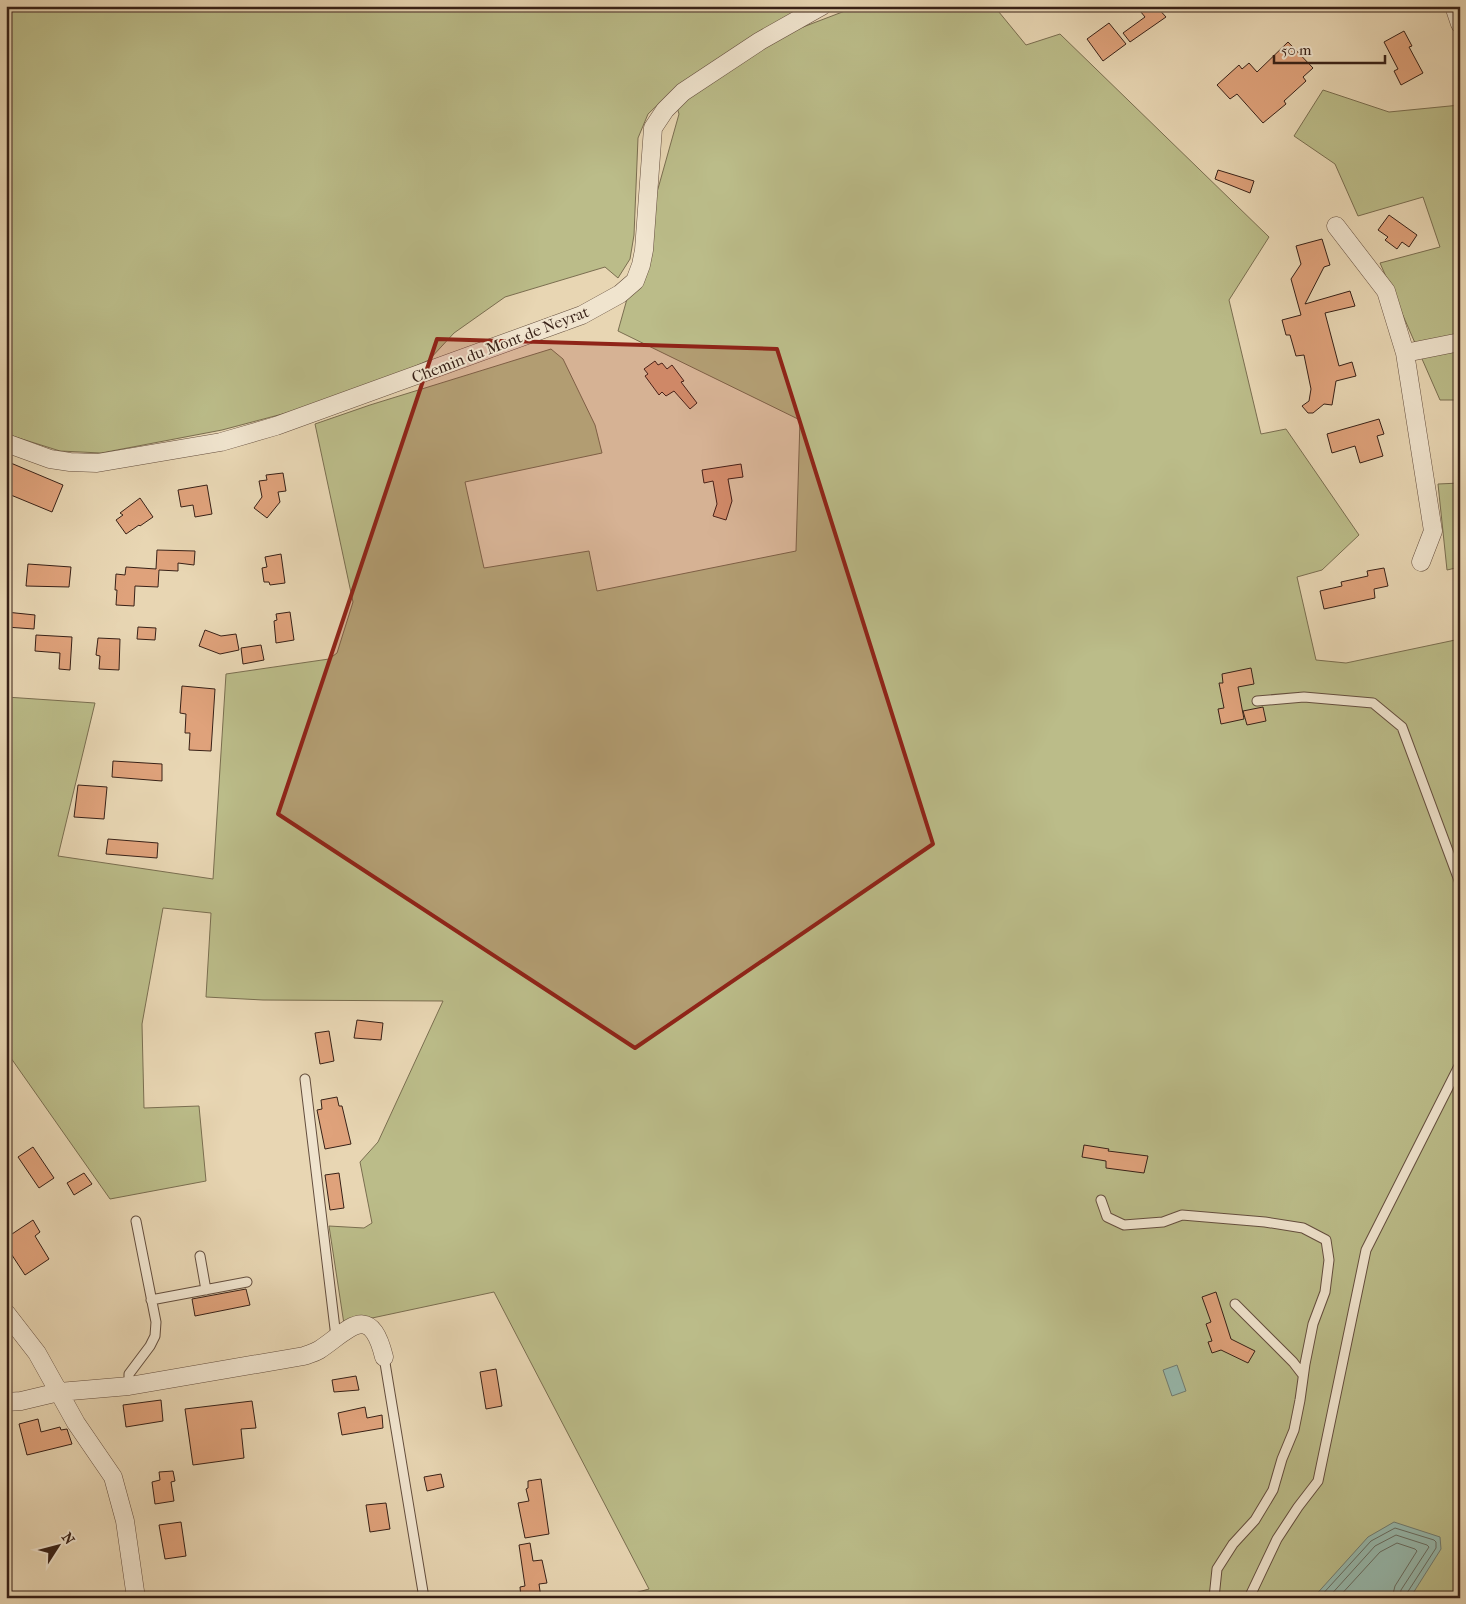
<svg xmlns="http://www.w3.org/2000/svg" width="1466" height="1604" font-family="'IM FELL French Canon',serif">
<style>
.green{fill:#bbbc89;stroke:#7a6e50}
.water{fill:#97b9ad;stroke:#717c71}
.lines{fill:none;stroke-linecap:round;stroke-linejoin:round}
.shore{stroke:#686d62;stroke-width:1}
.building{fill:#dfa27b;stroke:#382117}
.lane-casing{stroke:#644e3e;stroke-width:11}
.street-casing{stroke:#644e3e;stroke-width:19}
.lane{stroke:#f0e4ce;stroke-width:9}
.street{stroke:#f0e4ce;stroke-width:18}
.marked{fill:#8f2418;fill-opacity:0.2;stroke:#8f2418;stroke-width:4;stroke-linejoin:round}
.labels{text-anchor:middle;stroke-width:4;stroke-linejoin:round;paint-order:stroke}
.street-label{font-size:16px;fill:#382117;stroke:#f0e4ce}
</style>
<rect width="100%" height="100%" fill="#e8d6b3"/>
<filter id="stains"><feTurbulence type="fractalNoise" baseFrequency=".004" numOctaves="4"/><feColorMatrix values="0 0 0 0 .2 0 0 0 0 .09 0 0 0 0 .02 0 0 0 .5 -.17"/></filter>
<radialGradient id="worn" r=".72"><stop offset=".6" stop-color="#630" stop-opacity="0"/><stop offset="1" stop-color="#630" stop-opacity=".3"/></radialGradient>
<path class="green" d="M6,6h821l-24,21 55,-21h136l32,39 34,-11 209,203 -40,63 32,134 25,-5 73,106 -37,35 -25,7 19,83 30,3 114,-24v959h-843l32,-9 -155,-297 -150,32 -15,-98 35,2 8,-5 -12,-61 18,-20 65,-141 -180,-1 -57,-3 5,-84 -48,-5 -21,116 2,84 55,-2 7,75 -96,18 -104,-148v-354l89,6 -37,153 155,23 13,-205 103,-15 8,-6 16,-51 -38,-178 55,-19 181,-56 12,10 32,66 7,28 -137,29 19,86 105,-17 8,40 199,-40 4,-131 -182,-89 61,-217 -7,-23 -24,23 -10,24 -4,97 -4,24 -12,19 -13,-11 -100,30 -51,36 -25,27 -29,13 -110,39 -68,18 -121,23 -41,-2 -54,-17z
M1323,90l66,22 71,-7v295h-20l-60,-137 60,-16 -17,-50 -65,19 -23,-52 -41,-28z
M1460,483v84l-13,3 -9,-86z"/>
<path class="water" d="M1177,1365l9,26 -14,5 -9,-26z
M1394,1522l46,15 1,12 -31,49h-97l55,-61z"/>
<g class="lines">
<path class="shore" d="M1319,1598l52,-57 24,-13 39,12 2,2v6l-29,45 -1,5
M1328,1598l47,-52 21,-11 31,10 2,2 -28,43 -1,8
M1338,1598l42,-46 17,-9 18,6 2,2 -22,35 -3,12"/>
</g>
<path class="building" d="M1136,6h20l10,11 -36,25 -7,-9 22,-16z
M1109,23l17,21 -23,17 -16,-22z
M1404,31l8,15 -3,1 14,26 -22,12 -7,-14 4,-2 -14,-27z
M1288,42l25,26 -10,9 3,4 -22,20 2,3 -23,19 -26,-29 -7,5 -13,-14 22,-20 3,4 7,-6 8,9z
M1218,170l36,11 -4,12 -35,-14z
M1389,215l28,20 -8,12 -7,-5 -5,7 -12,-9 3,-3 -10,-7z
M1322,239l8,26 -6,2 -19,37 45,-13 5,15 -30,7 14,53 13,-4 4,14 -20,5 -4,24 -8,-1 -11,9h-5l-6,-7 7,-5 2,-12 -7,-34 -8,1 -6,-21h-4l-4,-15 19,-5 -10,-36 10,-15 -5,-18z
M655,361l3,4 4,-2 5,6 5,-4 12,16 -3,1 16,21 -7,6 -16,-18 -8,5 -4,-4 -3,3 -14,-19 3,-2 -4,-5z
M1379,419l5,15 -7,2 6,20 -23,7 -5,-17 -23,7 -5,-19z
M6,461l57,24 -11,27 -46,-19z
M741,464l2,13 -15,2 4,22 -6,19 -13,-4 4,-12 -4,-23 -9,2 -2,-13z
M283,473l3,18 -8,1 2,10 -13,16 -13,-10 8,-11 -3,-16 8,-1 -1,-5z
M207,485l5,29 -17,3 -2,-12 -12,2 -3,-17z
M140,498l13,19 -13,9 -1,-1 -13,9 -10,-14 7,-5 -3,-2z
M157,550l38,1 -1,14 -16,-2v8l-19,-1 -1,17 -23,-1 -1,20 -18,-1 1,-15h-2l1,-16 9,1 1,-8 30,2z
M281,554l4,29 -15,2 -1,-3h-5l-2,-14 5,-1 -2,-10z
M28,564l43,3 -2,20 -43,-1z
M1384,568l4,18 -14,3 1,9 -51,11 -4,-18 22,-5 -1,-4 27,-6 -1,-5z
M6,612l29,3 -1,14 -28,-2z
M290,612l4,28 -18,3 -2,-22 3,-1 -1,-6z
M138,627l18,1 -1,12 -18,-1z
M205,630l16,6 15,-2 3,16 -19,4 -21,-8z
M36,635l36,2 -2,33 -11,-1 1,-16 -25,-2z
M98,638l22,1 -1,31 -20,-1 1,-13 -4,-1z
M261,645l3,15 -21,4 -2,-16z
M1251,668l3,16 -16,3 6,32 -23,5 -3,-15 6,-1 -5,-25h4l-1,-9z
M182,686l33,3 -4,62 -22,-1 1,-17h-5l1,-19 -6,-1z
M1263,707l3,14 -19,4 -4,-14z
M113,761l49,3v17l-50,-4z
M78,785l29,2 -3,32 -30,-2z
M108,839l50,4 -1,15 -51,-4z
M357,1020l26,3 -2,17 -27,-2z
M329,1031l5,30 -14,3 -5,-31z
M337,1097l2,9h3l9,38 -26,5 -8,-39 5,-1 -1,-9z
M1084,1145l25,4 -1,2 40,5 -4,17 -38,-5v-7l-24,-4z
M33,1147l21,31 -15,10 -21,-31z
M84,1173l8,11 -18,11 -7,-12z
M339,1173l5,35 -14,2 -5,-35z
M33,1220l7,12 -5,4 14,23 -24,16 -19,-29v-8z
M246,1289l4,16 -55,11 -3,-17z
M1216,1292l15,47 24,12 -7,12 -27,-13 -9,3 -4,-11 4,-1 -6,-17 5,-2 -9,-25z
M496,1369l6,37 -16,3 -6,-37z
M356,1376l3,14 -25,2 -2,-12z
M161,1400l2,21 -37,6 -3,-22z
M252,1401l4,27 -15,1 3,29 -51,7 -8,-56z
M365,1407l2,11 15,-3 1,13 -41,7 -4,-22z
M38,1419l3,13 19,-5 1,3 6,-1 5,15 -45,11 -8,-31z
M173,1471l2,10 -4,1 3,19 -19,3 -3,-22 8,-2 -1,-8z
M441,1474l3,13 -17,4 -3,-14z
M541,1479l8,55 -24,4 -7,-35 11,-2 -3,-12 2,-1v-7z
M386,1503l4,26 -20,3 -4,-27z
M181,1522l5,34 -21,3 -6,-34z
M530,1543l3,18 9,-1 5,23 -8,1 2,14h-20l-1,-11 5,-1 -6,-41z"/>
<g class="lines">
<g class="lane-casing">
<path id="lane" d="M1257,701l47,-4 69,6 29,24 58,156
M305,1079l31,258
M1101,1200l6,17 17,8 39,-3 19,-7 83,7 38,6 23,12 3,20 -4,32 -12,32 -8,40 -5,36 -6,30 -12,29 -9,31 -18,30 -22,24 -16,25 -3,29
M200,1256l6,34
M151,1300l96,-18
M1235,1304l58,58 10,13
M384,1357l40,241
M129,1386v-12l21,-28 5,-10 1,-14 -20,-101
M1249,1598l28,-59 21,-32 20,-26 48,-231 94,-186"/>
</g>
<g class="street-casing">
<path id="street" d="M1454,6l6,18
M1336,226l50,65 19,62 28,178 -12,31
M1405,353l55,-11
M6,443l44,16 20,3 27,1 124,-21 55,-16 306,-111 38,-21 15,-13 6,-16 3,-15 9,-122 12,-18 18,-18 77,-51 62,-35
M6,1313l31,40 39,70 37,54 12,44 11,77
M6,1402l15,-1 38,-9 70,-6 175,-30c5,-2 10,-3 15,-6 29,-19 51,-50 65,7"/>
</g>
<use href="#lane" class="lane"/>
<use href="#street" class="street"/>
</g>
<path class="marked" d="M437,339l340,10 156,495 -298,204 -357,-234z"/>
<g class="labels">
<g class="street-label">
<text transform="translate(500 344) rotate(-21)" y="6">Chemin du Mont de Neyrat</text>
</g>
</g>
<rect width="1466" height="1604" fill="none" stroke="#e8d6b3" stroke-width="25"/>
<rect x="8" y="8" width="1451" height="1589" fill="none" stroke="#382117" stroke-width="2.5"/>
<rect x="12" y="12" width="1441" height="1579" fill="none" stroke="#382117"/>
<g transform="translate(58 1546) rotate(54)" stroke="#f0e4ce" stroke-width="4" paint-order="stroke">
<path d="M0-4L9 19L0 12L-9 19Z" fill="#382117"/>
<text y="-8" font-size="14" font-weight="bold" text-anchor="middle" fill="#382117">N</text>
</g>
<path d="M1274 55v8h111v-8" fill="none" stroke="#382117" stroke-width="2.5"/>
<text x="1281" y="55" font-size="15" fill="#382117" stroke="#f0e4ce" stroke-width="4" paint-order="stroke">50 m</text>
<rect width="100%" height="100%" filter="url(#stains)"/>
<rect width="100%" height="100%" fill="url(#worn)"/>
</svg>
